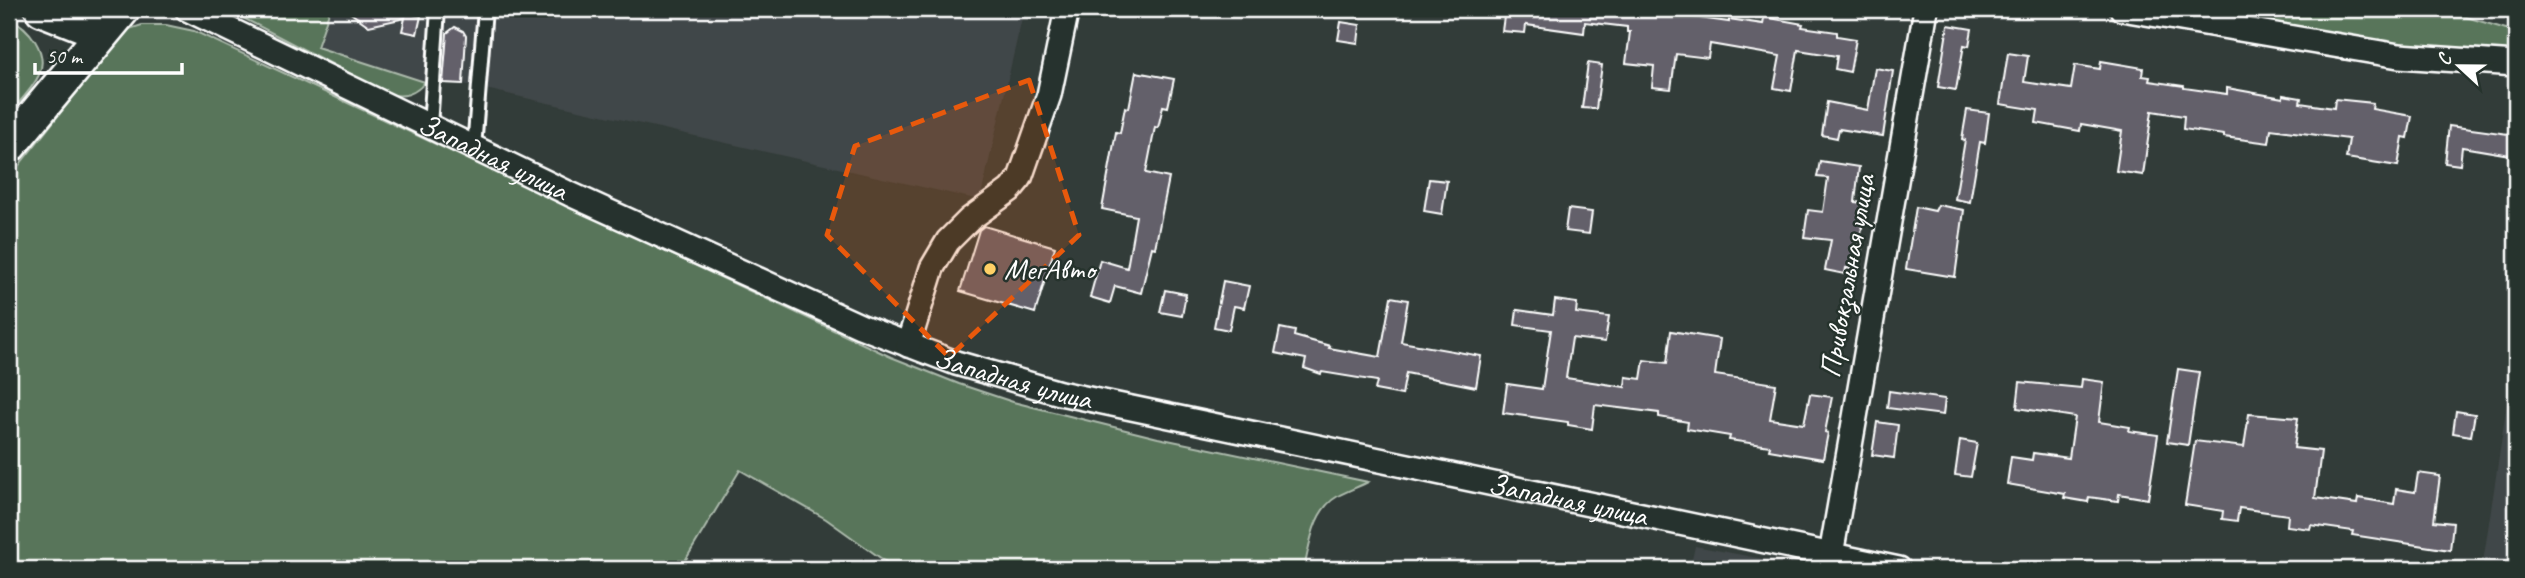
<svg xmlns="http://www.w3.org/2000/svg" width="2525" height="578" font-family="Caveat,sans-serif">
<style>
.built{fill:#414748}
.green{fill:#58745a;stroke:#acbaac;stroke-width:2}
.building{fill:#64606b;stroke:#fff;stroke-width:2}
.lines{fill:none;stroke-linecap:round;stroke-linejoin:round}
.lane-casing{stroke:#fff;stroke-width:18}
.street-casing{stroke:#fff;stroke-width:28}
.secondary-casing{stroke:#fff;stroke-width:38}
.lane{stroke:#26332d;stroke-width:12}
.street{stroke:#26332d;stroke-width:23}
.secondary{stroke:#26332d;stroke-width:33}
.marked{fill:#e8590c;fill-opacity:0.2;stroke:#e8590c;stroke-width:5;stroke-dasharray:14 9;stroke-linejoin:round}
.poi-dot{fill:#ffd166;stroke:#26332d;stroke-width:2.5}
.labels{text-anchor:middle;stroke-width:5;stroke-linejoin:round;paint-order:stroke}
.street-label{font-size:30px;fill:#fff;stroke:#26332d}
.poi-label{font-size:30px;fill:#fff;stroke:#26332d;text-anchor:start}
</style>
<rect width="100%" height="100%" fill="#323c39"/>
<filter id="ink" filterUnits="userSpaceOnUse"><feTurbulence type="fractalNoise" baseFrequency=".0143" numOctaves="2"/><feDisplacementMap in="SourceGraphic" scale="14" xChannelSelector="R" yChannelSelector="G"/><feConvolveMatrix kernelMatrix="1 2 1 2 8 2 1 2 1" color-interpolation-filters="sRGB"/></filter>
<g filter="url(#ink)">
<path class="built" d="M330,9h694l-44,191 -517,-116 -44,-3 -102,-34z
M2513,364h3v205h-34z
M1695,546l68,13 -2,10h-71z"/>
<path class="green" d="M226,9h104l-13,38 108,35c-9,12 -22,16 -36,12z
M2214,9h226l76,23v24l-86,-3 -224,-37z
M9,18c20,9 40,34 30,57 -7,15 -20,27 -30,39z
M142,25h24l28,6 697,326 68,27 54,18 145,36 210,44c-10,5 -21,9 -30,14 -25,14 -28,48 -34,73h-408l-70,-50 -86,-49 -60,99h-671v-391l117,-148z"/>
<path class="building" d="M345,9h73v5l-4,1 7,1 -4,18 -15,-3 3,-13 -36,8z
M1505,9h173l-1,6 52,7v-3l34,5 1,-7 39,7 -1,3 35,5v4l19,3 -6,33 -15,-3 2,-13 -39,-6 -7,41 -17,-3 6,-32 -70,-12 -2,14 -32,-4 -5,35 -19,-2 2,-21 -28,-3 4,-31h-3v-5l-42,-5 -1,11 -58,-8 -1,8 -23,-2z
M1341,22l19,3 -2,18 -20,-3z
M1948,25l24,4 -3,17 -5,-1 -8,45 -18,-3z
M455,27l8,4 3,5 -3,48 -20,-1 4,-50z
M2008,53l20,3 -4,26 47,7 4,-24 25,4 1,-8 42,7 -1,8 8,1 -1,4 35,5v2l43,6v-6l56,10v-3l18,3 -1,5 34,5 1,-9 38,4 -1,6 40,7 -4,22 -5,-1 -5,29 -52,-8 3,-19 -78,-10 -2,14 -45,-6v-2l-41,-6 1,-13 -32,-5 -9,64 -27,-4 6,-40 -41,-7 -1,7 -44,-8 2,-13 -38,-6z
M1588,63l14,2 -6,44 -14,-1z
M1875,68l18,3 -10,65 -44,-7 -2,9 -15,-3 5,-33 41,8z
M1136,72l38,7 -6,28 -5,-1 -5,22 -3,-1 -9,46 23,5 -14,70 -3,-1 -11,46 -26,-7 -5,17 -20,-6 10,-37 27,8 9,-52 -34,-7 14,-77 4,1 5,-26 4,1z
M1967,110l22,3 -4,30 -5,-1 -10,60 -15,-3 10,-59 -3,-1z
M2449,126l67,9v21l-54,-9 -2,18 -15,-2z
M1820,161l39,6 -4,35 11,1 -7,43 3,1 -4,23 -12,-2 -1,6 -20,-4 6,-30 -27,-3 4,-27 15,2 5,-34 -11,-1z
M1429,179l18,2 -5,33 -18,-3z
M1938,205l26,5 -9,67 -49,-8 10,-62 19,4z
M1568,209l24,3 -3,22 -24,-3z
M984,226l71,21 -20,66 -75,-22 19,-61z
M1223,281l26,5 -5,22 -10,-2 -5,24 -15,-3z
M1165,290l21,4 -4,22 -22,-4z
M1391,297l17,3 -7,42 80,14 -5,31 -70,-14 -4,22 -27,-5 2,-9 -55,-9 -1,2 -17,-6 2,-9 -31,-6 5,-25 15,3 -1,5 36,10 -1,2 51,9z
M1555,300l22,3 -1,10 33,4 -4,25 -33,-4 -6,40 59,9 1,-10 15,2 3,-19 23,3 4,-32 49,8 -5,36 61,9 -6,35 34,5 6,-30 22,3 -7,35 3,1 -5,26 -54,-9 1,-4 -41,-6 1,-4 -43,-7 1,-7 -29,-5v-4l-64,-8 -3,24 -24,-4v-3l-65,-9 4,-29 35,5 9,-59 -36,-5 2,-15 36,5z
M2178,369l21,3 -11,73 -21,-3z
M2082,379l22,3 -5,40 31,5 -1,4 29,4 -10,64 -29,-5 -1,7 -29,-4 -1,5 -24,-4 1,-4 -58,-10 4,-27 21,3 1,-7 36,5 6,-41 -58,-9 3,-26 61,6z
M1889,391l56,8 -2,16 -56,-7z
M2456,411l19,3 -4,22 -18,-3z
M2249,414l49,4 -4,30 27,3 -6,47 42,6 1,-6 36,6 2,-15 19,3 3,-19 22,3 -6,45 19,2 -3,27 -98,-15 1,-4 -42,-6 -1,4 -23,-3 1,-11 -49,-7 -2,13 -15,-2 1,-8 -38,-6 10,-64 49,6z
M1877,422l21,3 -4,33 -22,-3z
M1960,440l17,3 -6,34 -16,-2z"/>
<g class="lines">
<g class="lane-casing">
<path id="lane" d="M430,126l8,-117
M474,148l11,-139"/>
</g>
<g class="street-casing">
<g id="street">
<path id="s1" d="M187,9l383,185 290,132 96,37 104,30 839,176"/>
<path d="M2122,9l277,47 117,8"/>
<path d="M908,345l24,-77 16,-27 22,-22 40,-29 10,-12 29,-83 18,-86"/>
<path d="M1831,555l95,-546"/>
</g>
</g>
<g class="secondary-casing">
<path id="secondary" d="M42,9l61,24
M9,146l114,-137"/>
</g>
<use href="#lane" class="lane"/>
<use href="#street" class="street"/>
<use href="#secondary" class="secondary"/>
</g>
</g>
<path class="marked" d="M1029,80l50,155 -130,122 -122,-122 28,-89z"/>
<circle class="poi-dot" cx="990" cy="269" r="7"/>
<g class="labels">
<g class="street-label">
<text dy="10" stroke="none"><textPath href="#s1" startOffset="340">Западная улица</textPath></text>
<text transform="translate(1847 276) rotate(-80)" y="10">Привокзальная улица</text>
<text dy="10" stroke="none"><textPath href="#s1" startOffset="906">Западная улица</textPath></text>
<text dy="10" stroke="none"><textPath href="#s1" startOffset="1474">Западная улица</textPath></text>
</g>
<g class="poi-label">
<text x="1004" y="279">МегАвто</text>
</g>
</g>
<rect width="2525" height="578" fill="none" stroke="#26332d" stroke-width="35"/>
<rect x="18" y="18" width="2490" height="543" fill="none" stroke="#fff" stroke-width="2.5" filter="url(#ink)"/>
<g transform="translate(2459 66) rotate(292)" stroke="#26332d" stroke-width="5" paint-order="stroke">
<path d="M0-5L12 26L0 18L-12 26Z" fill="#ffffff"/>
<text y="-10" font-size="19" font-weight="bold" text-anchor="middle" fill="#ffffff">С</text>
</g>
<path d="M35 63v10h147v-10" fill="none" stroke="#ffffff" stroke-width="3.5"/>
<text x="46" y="63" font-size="21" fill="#ffffff" stroke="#26332d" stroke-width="5" paint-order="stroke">50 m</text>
</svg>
